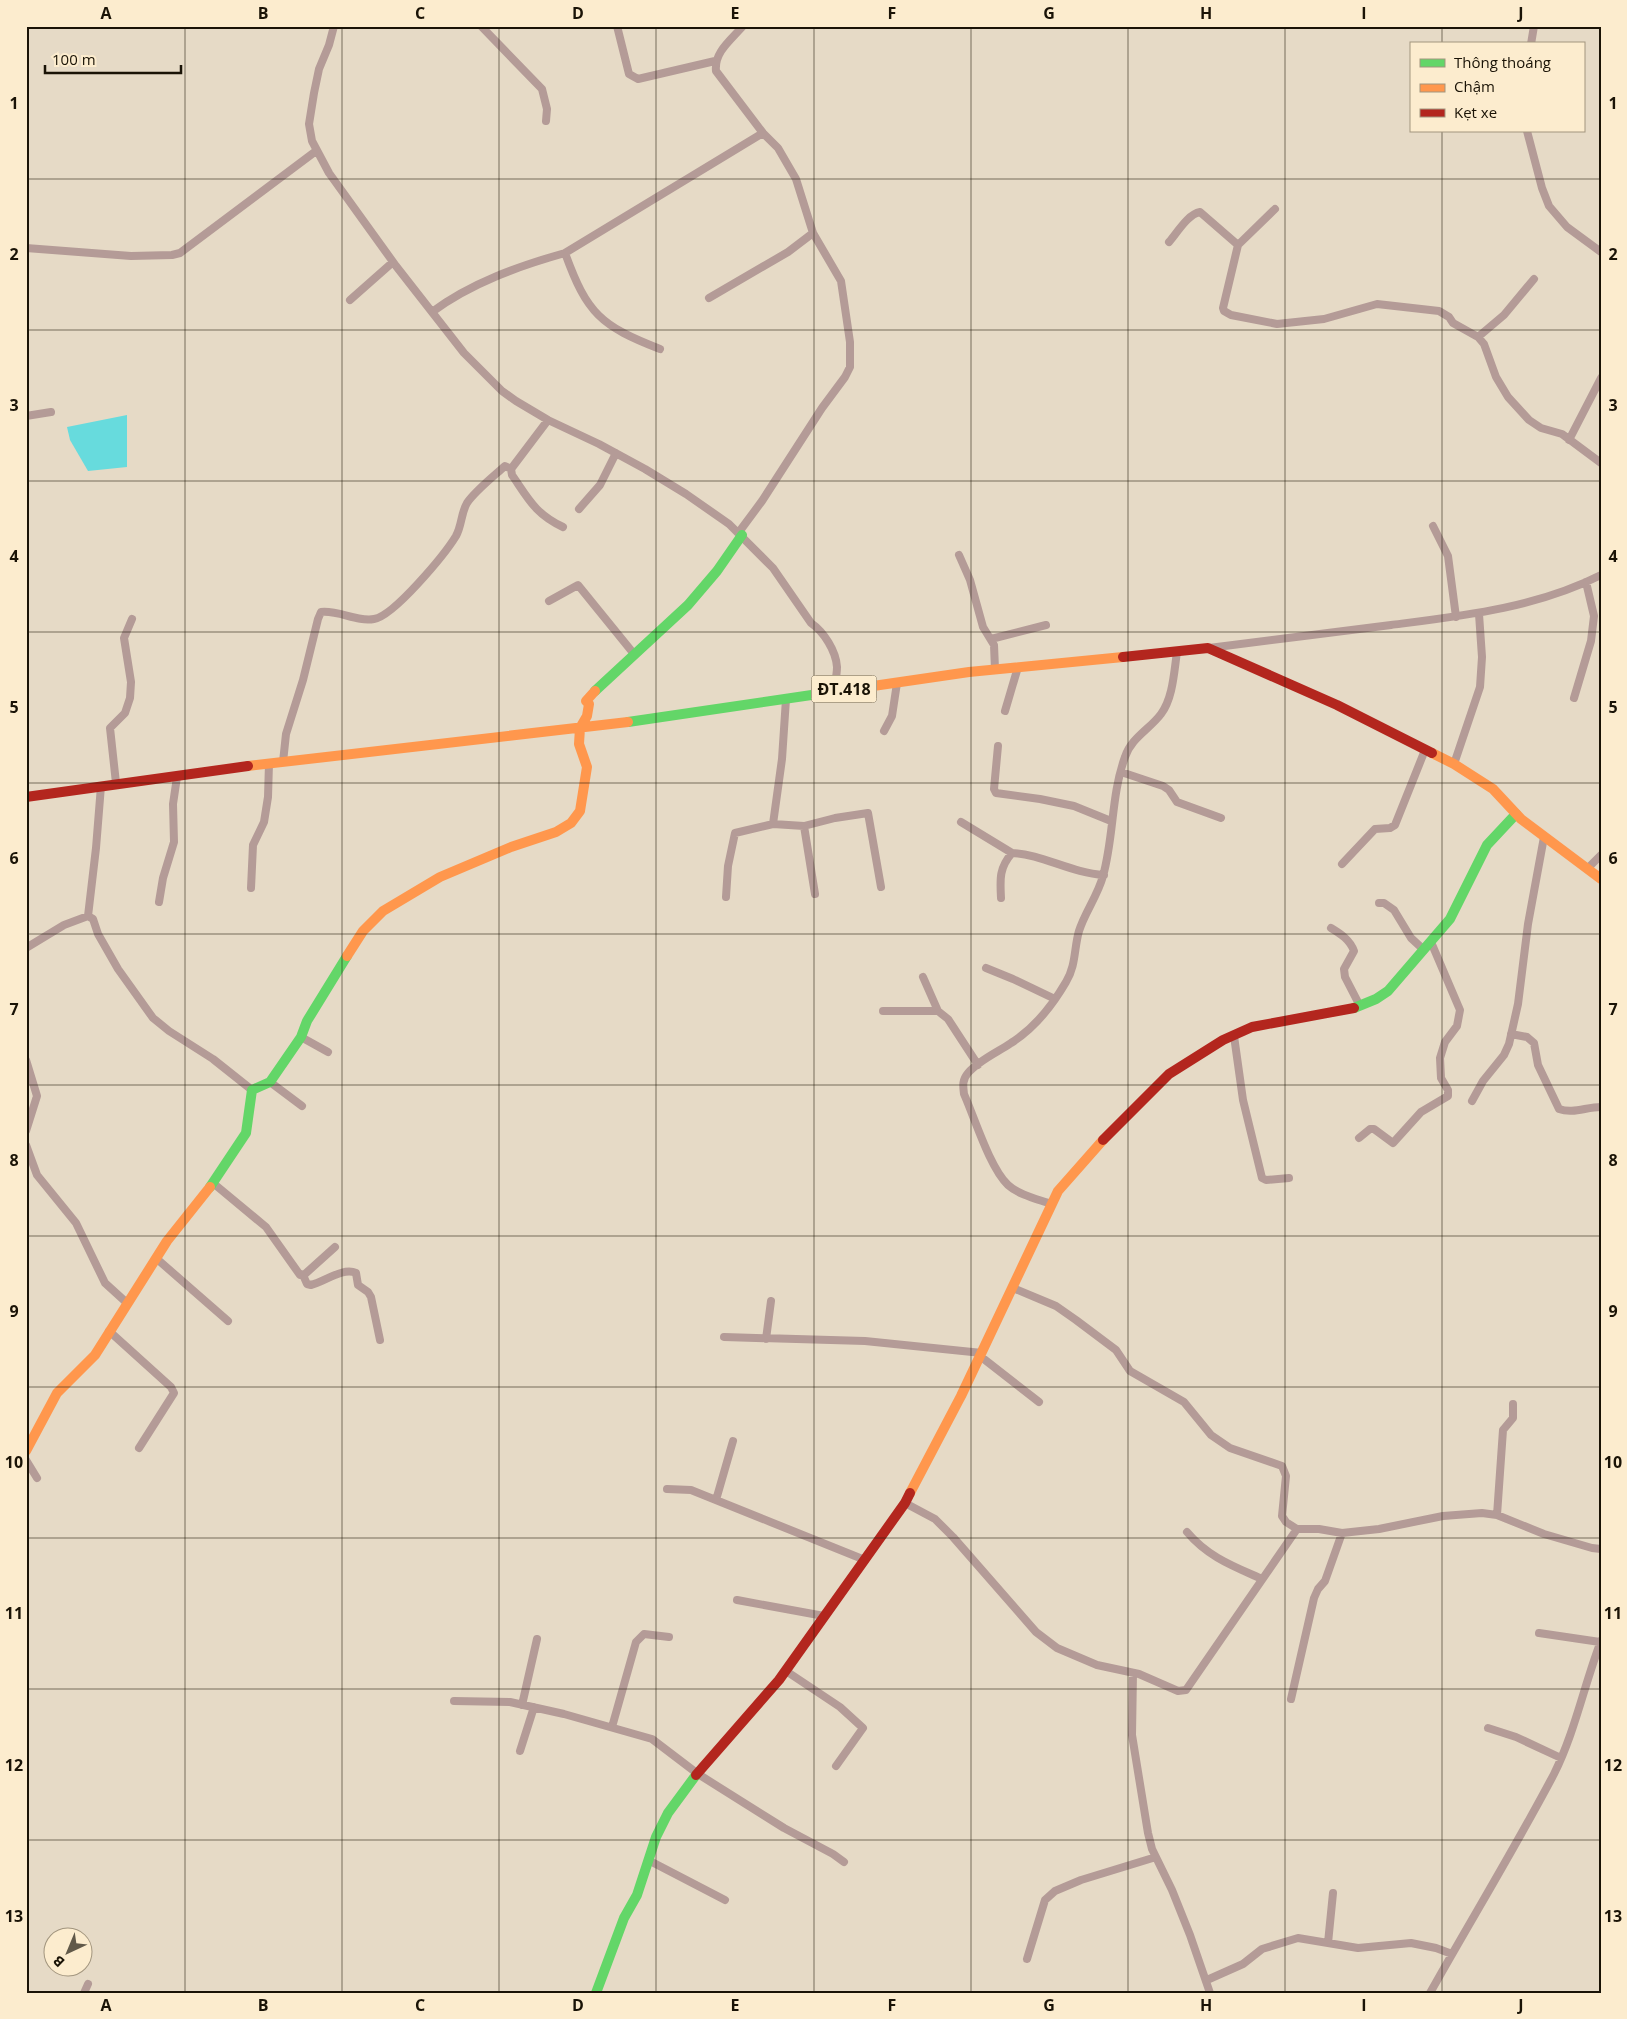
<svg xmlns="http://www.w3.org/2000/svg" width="1627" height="2019" font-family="'Open Sans',sans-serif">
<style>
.water{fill:#67dbdd}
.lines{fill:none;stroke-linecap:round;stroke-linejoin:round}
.street{stroke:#b49b97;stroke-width:8}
.fast{stroke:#63d668;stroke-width:10}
.slow{stroke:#ff974d;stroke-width:10}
.jam{stroke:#b3261e;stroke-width:10}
.grid{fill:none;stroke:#1a1306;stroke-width:1;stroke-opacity:0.55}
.labels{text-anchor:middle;stroke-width:4;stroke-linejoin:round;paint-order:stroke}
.shield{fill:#fcecce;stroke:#5e5442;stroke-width:1}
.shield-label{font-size:16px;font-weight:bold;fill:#1a1306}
.neatline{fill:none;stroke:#1a1306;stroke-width:2}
.grid-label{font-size:16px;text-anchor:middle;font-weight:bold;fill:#1a1306}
</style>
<rect width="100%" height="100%" fill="#e6dac6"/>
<path class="water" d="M127,415v52l-39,4 -18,-31 -3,-13z"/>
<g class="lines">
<path class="street" d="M334,26l-5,19 -10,24 -5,24 -5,31 3,17 17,32 67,93 68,87 38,38 14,10 32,19 51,24 46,25 41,25 43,30 44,44 38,55c13,9 25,28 26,44 0,7 -2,16 -3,24
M481,26l61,63 5,20 -1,12
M617,26l12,48 9,5 77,-18
M1531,44l3,-18
M1527,131l15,57 7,18 18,21 34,25
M1169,242c8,-9 19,-28 31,-30l38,33 -15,63 1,3 7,4 46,9 47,-5 53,-15 62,7 10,6 4,6 25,14 6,7 12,33 12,20 21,23 12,8 21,6 39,29
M1238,245l37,-36
M26,248l105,8 41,-1 8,-2 136,-102
M565,253c22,61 36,73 95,96
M709,298l79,-46 25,-19
M350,300l43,-38
M432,312c39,-29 87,-46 133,-59l198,-120
M1478,337l26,-22 30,-36
M26,416l25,-4
M548,420l-37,49 1,6c16,23 23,39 51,52
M1569,440l32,-62
M579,509l21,-24 16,-32
M1433,526l15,30 8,61
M739,532l23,-31 60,-93 23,-31 5,-10v-25l-9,-61 -28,-48 -17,-54 -18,-31 -15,-15 -47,-62c-2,-19 15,-31 27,-45
M959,555l11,25 13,47 11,18 1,24
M549,601l29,-16 56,69
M991,639l55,-14
M1209,648c61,-8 121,-15 182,-23 71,-9 145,-17 210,-50
M1574,698l17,-57 3,-25 -8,-34
M1005,711l13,-44
M884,731l8,-15 5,-33
M998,746l-4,43 2,4 44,6 34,7 37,15
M283,762l3,-28 17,-54 15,-61 3,-7c18,-2 35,10 53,7 20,-3 71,-65 82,-83 6,-11 5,-23 11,-33 8,-12 27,-27 38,-37l6,3
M1454,764l26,-77 2,-30 -3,-43
M1121,772l42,14 6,4 8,12 44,16
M116,783l-6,-55 15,-15 5,-15 1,-16 -7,-44 8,-19
M961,822l51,31
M773,824l31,2 31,-8 33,-5 13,74
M804,826l11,68
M1342,864l33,-35 15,-1 5,-3 30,-75
M1587,869l14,-14
M251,888l2,-43 11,-23 4,-25 1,-34
M726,897l2,-31 7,-33 38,-9 9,-65 4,-60
M1001,898c-1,-19 -2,-30 11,-45 30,1 59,20 92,22
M159,902l4,-24 11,-36 -1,-38 4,-27
M1379,903h5l10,7 17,28 13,12
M88,916l8,-68 5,-62
M1331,928c10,6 19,12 23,23l-10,18 1,8 15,29
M26,948l38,-23 24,-9 5,3 5,15 20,35 35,49 16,13 44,28 39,31
M986,968l27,11 42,20
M923,977l15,34
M883,1011h55l10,8 30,46
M1511,1034l16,3 7,6 4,22 21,44c14,5 27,-2 42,-2
M1234,1036l9,64 19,78 4,2 23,-2
M301,1037l27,15
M26,1060l11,36 -11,35
M270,1082l32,24
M1472,1101l11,-20 21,-26 5,-11 9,-40 10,-80 16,-87
M1359,1138l11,-9h4l19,14 28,-31 27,-16v-6l-7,-12 -1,-20 5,-16 12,-16 3,-16 -29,-68
M26,1145l11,30 39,48 29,60 22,20
M213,1183l53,44 34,48 5,-1 30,-27
M1051,1204c-14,-5 -32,-9 -43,-19 -18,-17 -33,-66 -44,-91 -1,-8 -2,-14 4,-21 11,-13 30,-21 43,-30 24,-15 41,-37 55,-61 10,-16 8,-34 13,-51 6,-19 19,-36 24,-55 11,-39 8,-81 22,-119 6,-19 25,-28 36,-43 12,-16 13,-42 16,-62
M157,1259l71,62
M303,1275l4,9 4,1c13,-3 32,-18 45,-12l2,12 10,7 3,5 9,43
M1013,1288l43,18 20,14 40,30 14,21 54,31 27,33 19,13 52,18 4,10 -4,40 4,6 11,7h22l23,4 37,-4 64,-13 39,-3 15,2 47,19 48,14 9,1
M109,1331l62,56 3,6 -35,55
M724,1337l141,4 117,12
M766,1339l5,-38
M980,1356l59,46
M26,1460l11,18
M667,1489l24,1 174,70
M716,1500l17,-59
M905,1503l30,16 18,18 83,95 21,16 40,17 42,9 39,17 8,-1 111,-161
M1497,1515l6,-85 10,-12v-14
M1187,1532c21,25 46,34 75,47
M737,1600l87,16
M1539,1633l61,9
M786,1671l54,36 23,21 -27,38
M1133,1673l-1,62 16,98 4,16 20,41 18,45 20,58
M1291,1699l23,-101 4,-9 7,-8 17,-48
M454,1701l56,1 54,12 88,25 46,35 86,54 49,26 11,8
M522,1705l15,-66
M612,1727l24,-85 8,-8 25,3
M1488,1728l28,9 45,21
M520,1751l14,-44
M648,1860l77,40
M1328,1943l5,-50
M1027,1959l18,-59 10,-9 26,-11 75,-23
M1207,1980l36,-16 19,-15 36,-11 60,10 53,-5 25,5 16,6
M84,1993l4,-9
M1430,1993c41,-73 85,-145 124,-219 21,-42 30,-89 47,-133"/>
<path class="fast" d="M595,691l93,-86 29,-34 25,-36
M628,722l204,-30
M1354,1008l22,-9 12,-8 62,-72 37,-74 29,-31
M210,1187l36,-54 6,-43 18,-8 31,-45 6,-16 40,-65
M596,1993l28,-75 13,-23 19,-58 12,-24 28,-38"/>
<path class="slow" d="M832,692l137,-20 154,-15
M1432,753l22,11 39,25 28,30 80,60
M248,766l380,-44
M347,956l16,-25 20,-20 57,-34 71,-30 45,-15 15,-9 9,-12 7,-44 -8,-23 1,-16 7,-12 2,-12 -3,-3 9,-10
M26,1451l31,-58 38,-38 72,-114 43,-54
M910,1493l51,-97 97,-205 45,-51"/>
<path class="jam" d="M1123,657l85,-9 129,57 95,48
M26,797l222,-31
M1103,1140l66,-66 54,-34 29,-13 102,-19
M696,1775l83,-95 126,-177 5,-10"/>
</g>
<path class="grid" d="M185,26v1967M342,26v1967M499,26v1967M656,26v1967M814,26v1967M971,26v1967M1128,26v1967M1285,26v1967M1442,26v18M1442,131v1862M26,179h1575M26,330h1575M26,481h1575M26,632h1575M26,783h1575M26,934h1575M26,1085h1575M26,1236h1575M26,1387h1575M26,1538h1575M26,1689h1575M26,1840h1575"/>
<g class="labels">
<rect class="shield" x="811.5" y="675.5" width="65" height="27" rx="4"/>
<g class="shield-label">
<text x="844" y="695">ĐT.418</text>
</g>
</g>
<rect width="1627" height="2019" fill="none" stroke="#fcecce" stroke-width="55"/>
<rect x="1410" y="42" width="175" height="90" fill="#fcecce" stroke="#a2957e"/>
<rect x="1420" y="59" width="25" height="8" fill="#63d668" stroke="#a2957e"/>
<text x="1454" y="68" font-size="15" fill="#1a1306">Thông thoáng</text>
<rect x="1420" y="84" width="25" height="8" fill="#ff974d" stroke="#a2957e"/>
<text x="1454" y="92" font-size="15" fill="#1a1306">Chậm</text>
<rect x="1420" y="109" width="25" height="8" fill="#b3261e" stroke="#a2957e"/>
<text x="1454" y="118" font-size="15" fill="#1a1306">Kẹt xe</text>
<g transform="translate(68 1952) rotate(224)"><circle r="24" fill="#fcecce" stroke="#a2957e"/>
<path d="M0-4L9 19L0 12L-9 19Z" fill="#615949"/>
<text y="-8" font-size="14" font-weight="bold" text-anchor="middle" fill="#1a1306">B</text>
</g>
<path d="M45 65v8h136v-8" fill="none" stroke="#1a1306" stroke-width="2.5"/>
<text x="52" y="65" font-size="15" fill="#1a1306" stroke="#fcecce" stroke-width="4" paint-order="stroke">100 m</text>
<rect x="28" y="28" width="1572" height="1964" class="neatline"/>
<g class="grid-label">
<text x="106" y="19">A</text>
<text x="263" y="19">B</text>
<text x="420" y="19">C</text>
<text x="578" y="19">D</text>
<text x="735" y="19">E</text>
<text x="892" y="19">F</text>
<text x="1049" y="19">G</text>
<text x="1206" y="19">H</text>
<text x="1364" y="19">I</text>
<text x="1521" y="19">J</text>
<text x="14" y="109">1</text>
<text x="1613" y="109">1</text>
<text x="14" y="260">2</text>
<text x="1613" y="260">2</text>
<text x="14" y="411">3</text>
<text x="1613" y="411">3</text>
<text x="14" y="562">4</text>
<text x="1613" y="562">4</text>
<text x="14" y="713">5</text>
<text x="1613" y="713">5</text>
<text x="14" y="864">6</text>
<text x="1613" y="864">6</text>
<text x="14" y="1015">7</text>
<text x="1613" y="1015">7</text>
<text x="14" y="1166">8</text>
<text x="1613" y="1166">8</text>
<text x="14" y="1317">9</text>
<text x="1613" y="1317">9</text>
<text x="14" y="1468">10</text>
<text x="1613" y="1468">10</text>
<text x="14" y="1619">11</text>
<text x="1613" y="1619">11</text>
<text x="14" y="1771">12</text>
<text x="1613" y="1771">12</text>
<text x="14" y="1922">13</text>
<text x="1613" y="1922">13</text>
<text x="106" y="2011">A</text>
<text x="263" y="2011">B</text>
<text x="420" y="2011">C</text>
<text x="578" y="2011">D</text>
<text x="735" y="2011">E</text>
<text x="892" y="2011">F</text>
<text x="1049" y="2011">G</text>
<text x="1206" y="2011">H</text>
<text x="1364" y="2011">I</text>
<text x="1521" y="2011">J</text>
</g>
</svg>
